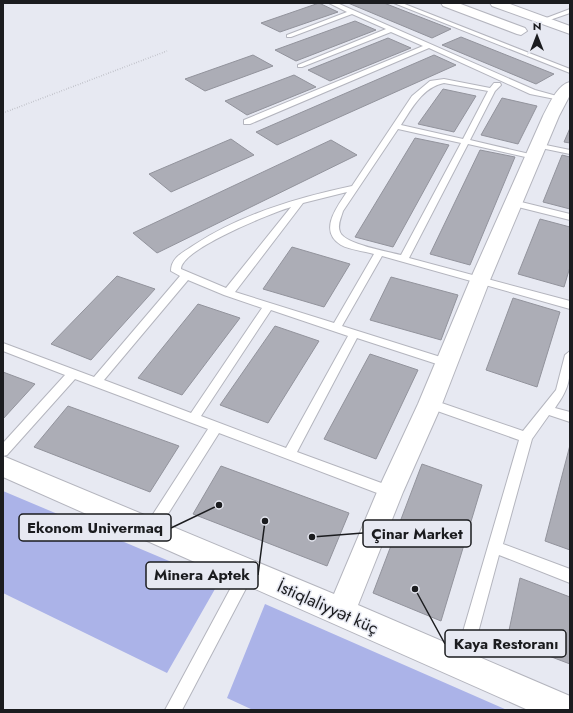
<svg xmlns="http://www.w3.org/2000/svg" width="573" height="713" font-family="Jost,sans-serif">
<style>
.green{fill:#abb3e8}
.building{fill:#acadb6;stroke:#92939c}
.lines{fill:none;stroke-linecap:round;stroke-linejoin:round}
.service-casing{stroke:#b4b5be;stroke-width:2}
.minor-casing{stroke:#b4b5be;stroke-width:2}
.path{stroke:#a6a7ae;stroke-width:1.5;stroke-dasharray:0.5 2;stroke-linecap:butt}
.service{fill:#fff;fill-rule:evenodd}
.minor{fill:#fff;fill-rule:evenodd}
.labels{text-anchor:middle;stroke-width:3;stroke-linejoin:round;paint-order:stroke}
.near-street-label{font-size:17px;fill:#1b1c1f;stroke:#e7e9f2}
.leader{fill:none;stroke:#1b1c1f;stroke-width:1.5}
.callout-dot{fill:#1b1c1f;stroke:#e7e9f2;stroke-width:1.5}
.callout{fill:#e7e9f2;stroke:#1b1c1f;stroke-width:1.5}
.callout-label{font-size:15px;text-anchor:middle;font-weight:bold;fill:#1b1c1f}
</style>
<rect width="100%" height="100%" fill="#e7e9f2"/>
<path class="green" d="M3,491l216,91 -52,91 -164,-80z
M265,604l242,106h-254l-26,-12z"/>
<path class="building" d="M319,3l19,9 -58,20 -19,-9z
M348,3h36l67,26 -19,9z
M355,21l21,9 -80,31 -21,-11z
M461,37l93,37 -18,10 -94,-39z
M388,38l23,10 -81,33 -22,-11z
M253,55l20,11 -68,25 -20,-12z
M434,55l22,10 -179,80 -21,-13z
M294,75l22,12 -69,28 -22,-14z
M443,89l33,7 -22,36 -36,-8z
M502,98l35,8 -19,38 -37,-9z
M570,128v15l-6,-1z
M415,138l34,7 -56,102 -38,-10z
M231,139l23,16 -83,37 -22,-18z
M331,140l26,15 -200,98 -24,-20z
M480,150l35,7 -45,108 -40,-11z
M562,155l8,2v52l-27,-7z
M540,219l30,8v40l-6,20 -46,-13z
M292,247l58,17 -26,43 -61,-18z
M117,276l38,13 -64,71 -40,-16z
M391,277l67,18 -17,45 -71,-20z
M513,298l47,14 -23,75 -51,-17z
M198,304l42,14 -58,77 -44,-17z
M275,326l44,15 -51,82 -48,-18z
M370,354l48,16 -42,89 -52,-20z
M3,372l32,12 -32,35z
M68,406l111,40 -29,46 -116,-45z
M570,445v105l-25,-9z
M422,464l60,21 -41,136 -68,-28z
M221,466l128,47 -22,53 -134,-52z
M520,578l50,19v67l-63,-24z"/>
<g class="lines">
<g class="service-casing">
<path id="service" d="M329,3h8l198,87 29,8 -4,2 -30,-6 -101,-46 -179,76h-6v-4l179,-74 -32,-14 -89,35h-4v-2l88,-36 -34,-15 -61,23h-4v-2l60,-23z
M394,3h8l168,66v4z
M570,9v4l-26,9 -3,-2z
M444,79l46,9 4,-5h6l1,2 -6,6 -25,49 64,15 4,2 -4,2 -66,-15 -59,114 161,43v8l-188,-53 -40,70 108,34 2,3 -6,4 -89,-29 -60,114 98,36 1,4 -1,4 -5,2 -5,-2 -166,-63 -63,100 -5,2 -5,-2 -2,-4 2,-4 62,-96 -133,-50 -68,76 -4,1v-13l62,-68 -62,-24v-8l91,34 86,-101 -9,-5c0,-14 13,-19 23,-26 48,-31 102,-47 158,-59l60,-90 18,-15zM444,83l44,8 -25,48 -62,-14c11,-17 22,-38 43,-42zM398,129l63,14 -60,112c-12,-3 -57,-11 -61,-23 -3,-7 1,-14 3,-21zM347,192c-10,15 -29,39 -6,53 9,5 23,6 33,9l-40,69 -99,-31 68,-89zM291,207l-65,81 -45,-19c0,-20 91,-56 110,-62zM188,280l36,15 38,13 -71,105 -87,-33zM271,310l77,26 -62,112 -85,-32z
M536,143l34,7v4l-34,-7z
M513,200l57,14v6l-60,-15 -1,-2z
M570,351c0,27 1,35 -15,57l15,4v10l-21,-7 -17,24 -29,105 67,25v14l-71,-28 -30,111 -3,5 -5,3 -5,-3 -3,-5 66,-226 -93,-33 -2,-3 2,-3 4,-2 93,32 33,-41 9,-35z
M247,565l5,2 2,5 -2,5 -70,133h-17l77,-143z"/>
</g>
<g class="minor-casing">
<path id="minor" d="M441,3h17l67,25 2,3 -6,4 -4,-1 -74,-28z
M490,3h17l63,23v8l-78,-28z
M570,82v13l-11,21 -69,164 -48,124 -39,88 -45,113 212,91v14h-42l-525,-233v-21l331,138 43,-102 41,-88 52,-124 73,-164c6,-11 14,-31 27,-34z"/>
</g>
<path class="path" d="M3,113l164,-62"/>
<use href="#service" class="service"/>
<use href="#minor" class="minor"/>
</g>
<g class="labels">
<g class="near-street-label">
<text transform="translate(328 607) rotate(24)" y="6">İstiqlaliyyət küç</text>
</g>
</g>
<path class="leader" d="M219 505L171 528M312 537L363 533M265 521L258 575M415 589L445 644"/>
<g class="callout-dot">
<circle cx="219" cy="505" r="4"/>
<circle cx="312" cy="537" r="4"/>
<circle cx="265" cy="521" r="4"/>
<circle cx="415" cy="589" r="4"/>
</g>
<g class="callout">
<rect x="19" y="514" width="152" height="27" rx="4"/>
<rect x="363" y="520" width="108" height="27" rx="4"/>
<rect x="146" y="562" width="112" height="27" rx="4"/>
<rect x="445" y="630" width="121" height="27" rx="4"/>
</g>
<g class="callout-label">
<text x="95" y="533">Ekonom Univermaq</text>
<text x="417" y="539">Çinar Market</text>
<text x="202" y="580">Minera Aptek</text>
<text x="506" y="649">Kaya Restoranı</text>
</g>
<rect width="573" height="713" fill="none" stroke="#1b1c1f" stroke-width="8"/>
<g transform="translate(537 36)" stroke="#e7e9f2" stroke-width="3" paint-order="stroke">
<path d="M0-3L7 15L0 10L-7 15Z" fill="#1b1c1f"/>
<text y="-6" font-size="11" font-weight="bold" text-anchor="middle" fill="#1b1c1f">N</text>
</g>
</svg>
